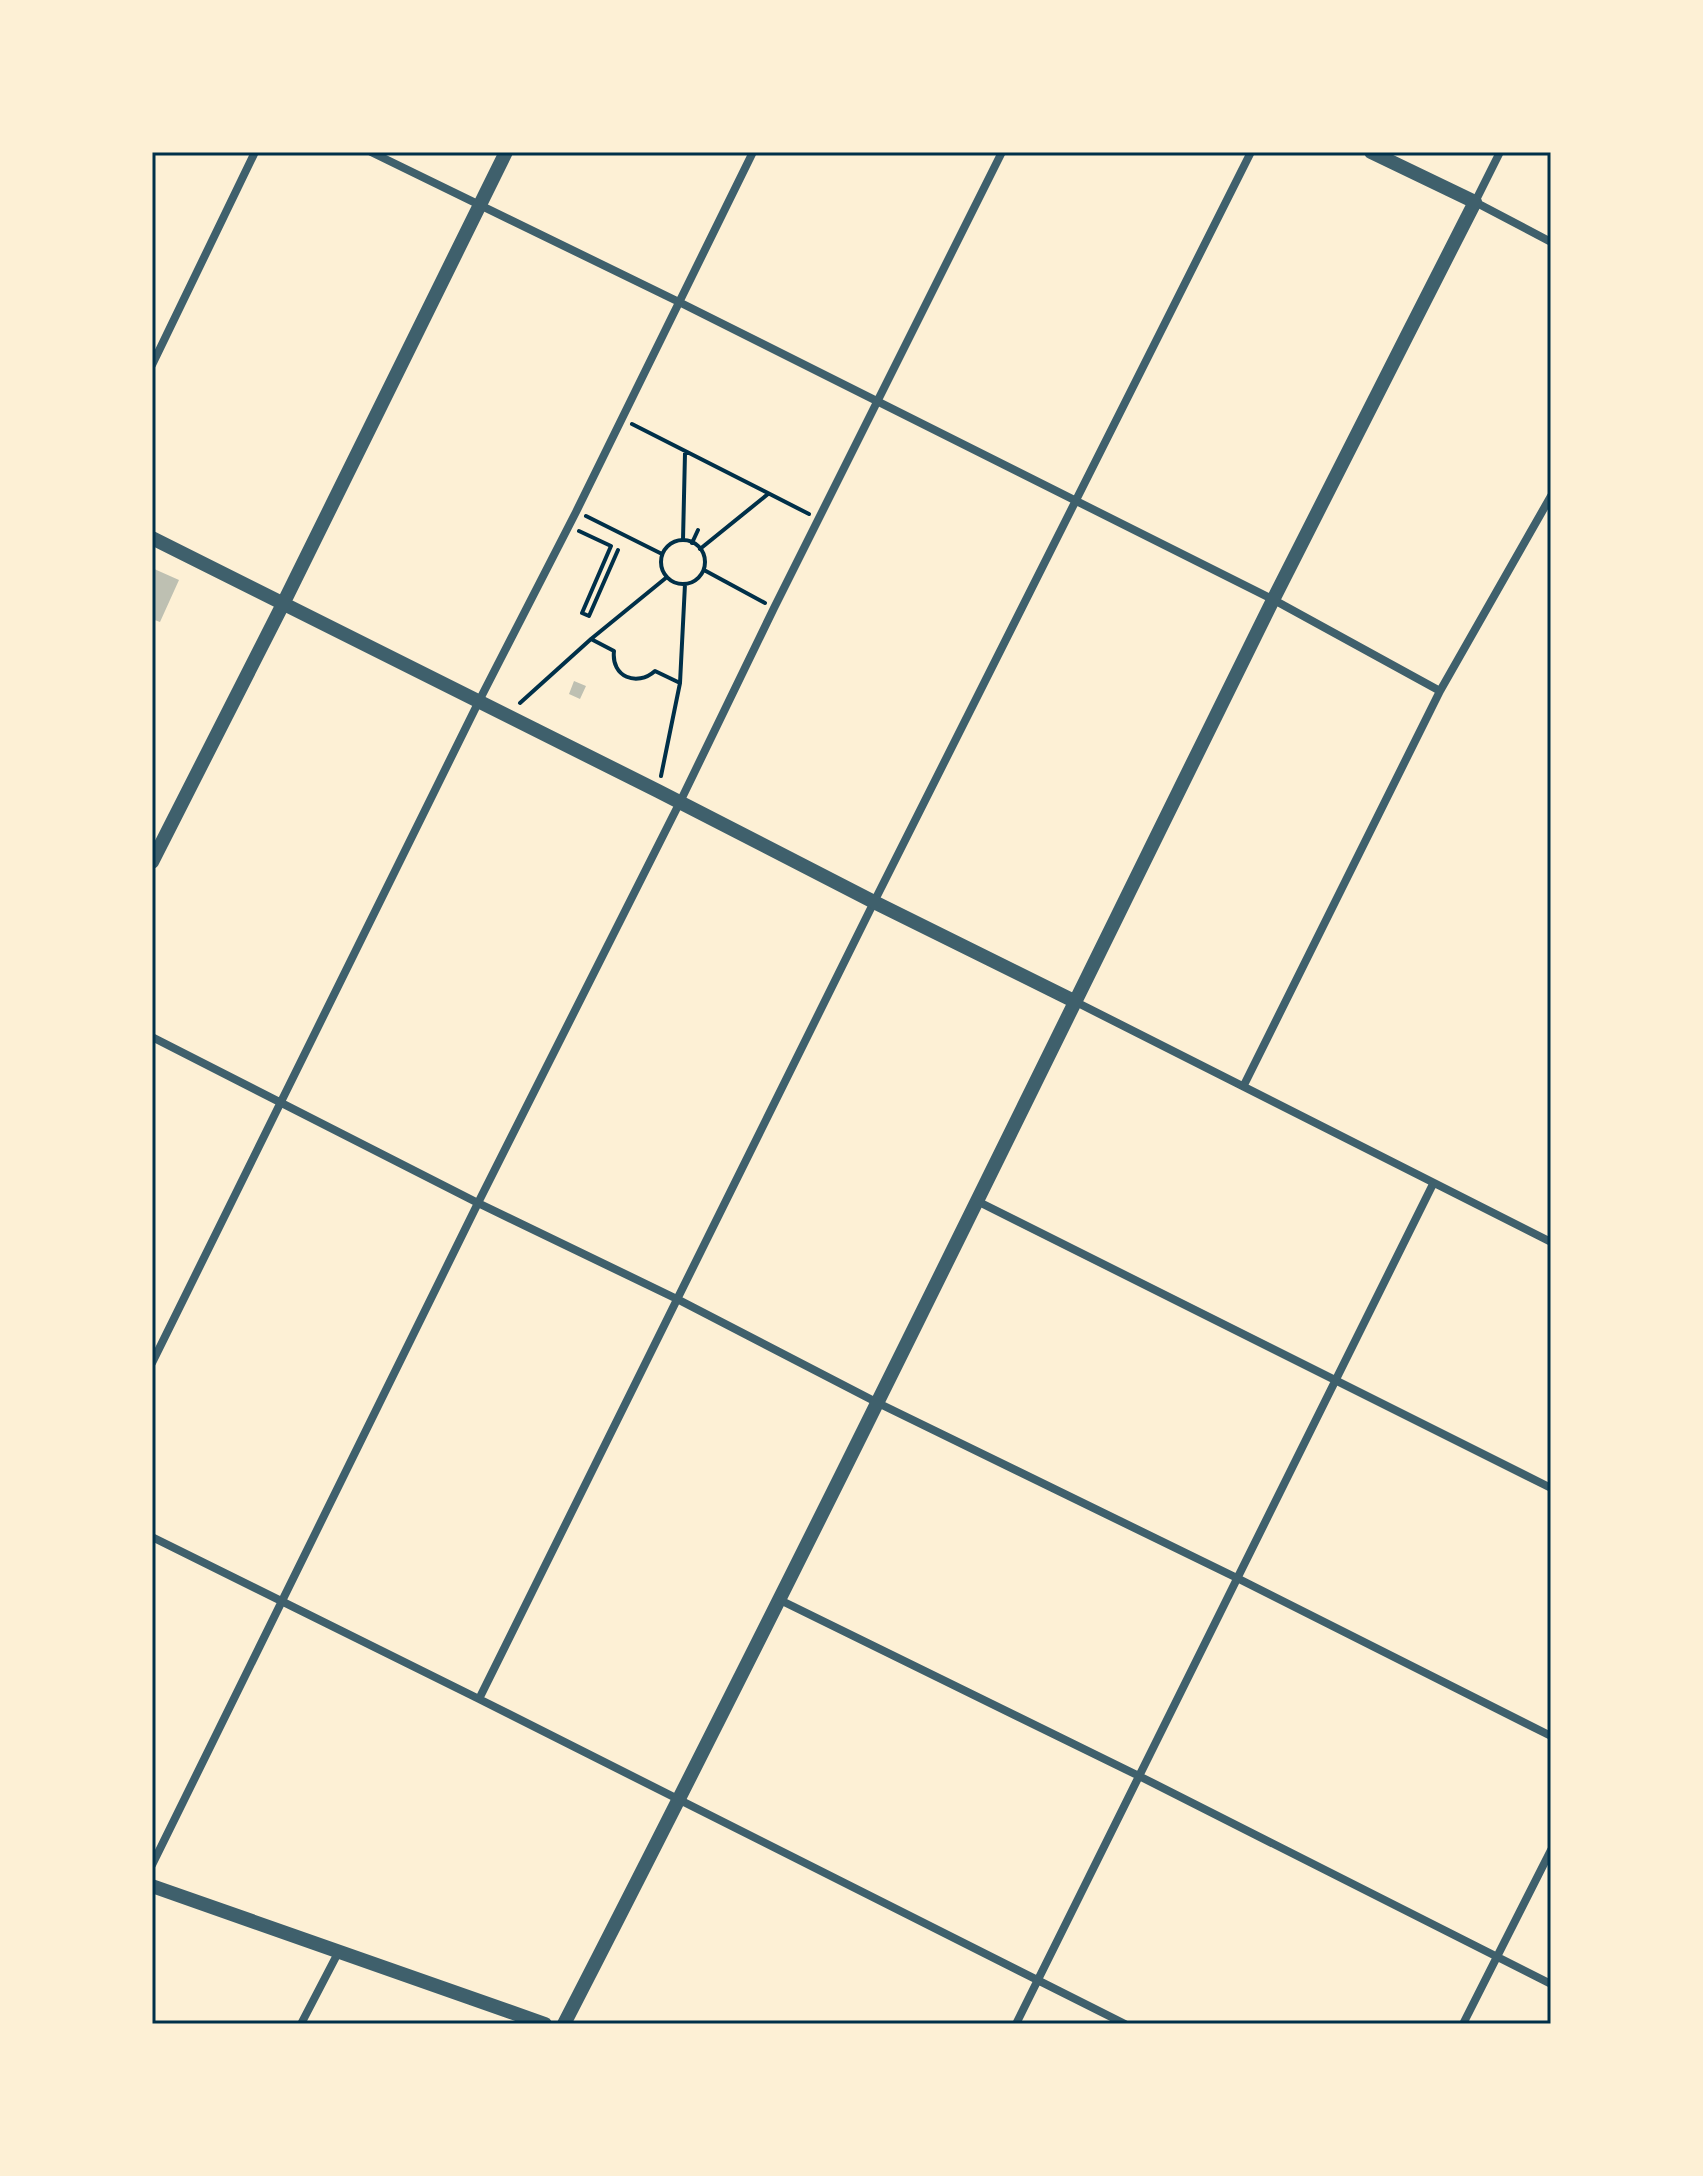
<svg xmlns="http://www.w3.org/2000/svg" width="1703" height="2176" font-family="'Asap Condensed',sans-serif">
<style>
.building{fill:#bec0b2}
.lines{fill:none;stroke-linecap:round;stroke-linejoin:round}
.path{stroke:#003049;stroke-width:4}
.minor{stroke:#3f606c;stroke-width:8}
.tertiary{stroke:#3f606c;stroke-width:14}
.neatline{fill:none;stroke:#003049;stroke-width:3}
</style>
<rect width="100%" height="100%" fill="#fdf0d5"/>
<path class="building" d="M152,568l27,12 -19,42 -8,-3z
M574,681l12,5 -6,13 -11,-5z"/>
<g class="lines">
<path class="path" d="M632,424l177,90
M586,516l76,38
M579,531l32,15
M683,540l2,-87
M661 562a22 22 0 1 1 44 0a22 22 0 1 1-44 0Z
M692,543l6,-13
M611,546l-29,67 7,3 29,-66
M700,549l68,-55
M704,570l61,33
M591,639l23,12c-3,26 23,36 41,20l25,12
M520,703l71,-64 76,-62
M661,776l19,-93 5,-99"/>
<path class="minor" d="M371,152l308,150 595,298 166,91
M1500,152l-25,50 76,40
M152,365l103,-213
M1076,1002l475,240
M152,1037l326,166 201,97 199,103 359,175 314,158
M1244,1085l196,-394 111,-195
M977,1201l574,287
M152,1363l327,-662 97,-189 177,-360
M152,1537l327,162 646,325
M780,1600l359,176 412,208
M479,1699l395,-797 377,-750
M152,1865l326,-662 202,-401 94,-194 228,-456
M301,2024l38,-73
M1016,2024l417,-840
M1463,2024l88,-174"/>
<path class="tertiary" d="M152,538l506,253 216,111 202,100
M152,862l131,-258 223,-452
M152,1886l393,138
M564,2024c242,-470 473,-946 707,-1420 67,-134 136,-268 204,-402l-104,-50"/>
</g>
<rect width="1703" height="2176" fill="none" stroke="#fdf0d5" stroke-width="308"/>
<rect x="154" y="154" width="1395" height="1868" class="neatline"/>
</svg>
